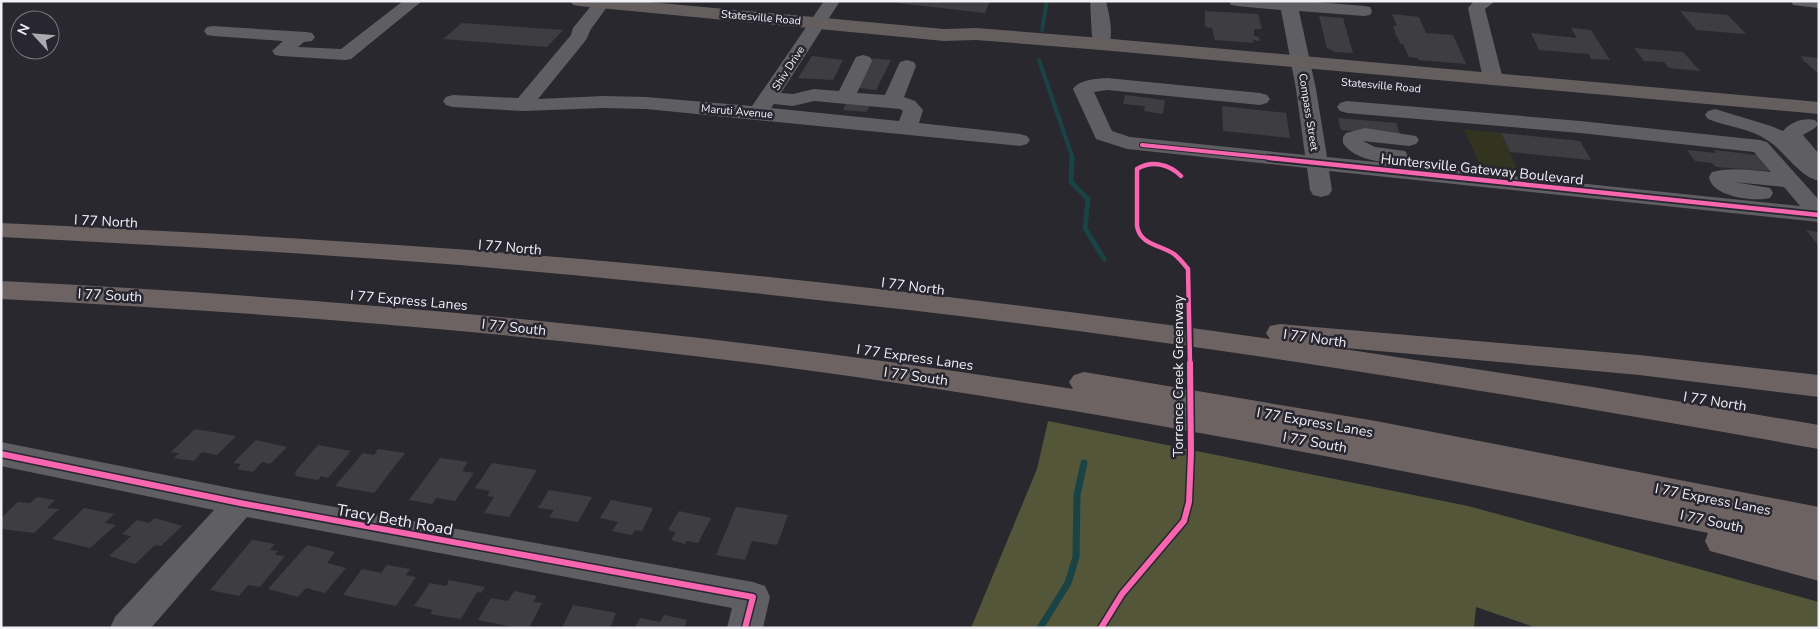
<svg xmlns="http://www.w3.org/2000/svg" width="1820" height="629" font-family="'Nunito Sans',sans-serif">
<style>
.green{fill:#333420}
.forest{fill:#54563a}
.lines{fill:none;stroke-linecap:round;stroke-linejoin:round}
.stream-far2{stroke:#1a4345;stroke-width:4}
.stream-far1{stroke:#1a4345;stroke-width:5}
.stream{stroke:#1a4345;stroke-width:7}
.building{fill:#3e3e42}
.minor{fill:#5f5e62;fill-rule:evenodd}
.major{fill:#645e5f;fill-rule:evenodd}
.highway{fill:#6c6362;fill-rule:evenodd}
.cycleway-far2-casing{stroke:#282630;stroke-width:6}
.cycleway-far1-casing{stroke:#282630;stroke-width:8}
.cycleway-casing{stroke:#282630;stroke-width:9}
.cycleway-far2{stroke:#f766af;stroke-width:4}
.cycleway-far1{stroke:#f766af;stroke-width:4.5}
.cycleway{stroke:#f766af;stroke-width:6}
.labels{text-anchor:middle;stroke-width:5;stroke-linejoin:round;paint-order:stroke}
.far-street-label{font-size:11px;fill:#f1f0f6;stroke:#282630}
.street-label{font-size:14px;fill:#f1f0f6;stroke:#282630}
.near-street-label{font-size:16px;fill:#f1f0f6;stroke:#282630}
</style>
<rect width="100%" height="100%" fill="#29282e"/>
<path class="green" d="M1464,129l37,4 18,41 -36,-3z"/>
<path class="forest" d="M1048,421l420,85 351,96v26h-282l-61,-21 -2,21h-503l66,-159z"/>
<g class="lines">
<path class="stream-far2" d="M1042,30l5,-29
M1039,60l34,99"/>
<path class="stream-far1" d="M1072,158l-1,24 17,17 -3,29 19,31"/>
<path class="stream" d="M1040,628l28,-45 8,-26 1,-62 7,-32"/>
</g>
<path class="building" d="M899,1h91l-5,12 -87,-10z
M1205,11l53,3 4,15h-8v6h-2l7,2 1,4 -7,-1v3l-38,-3 -3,-12 -7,-1z
M1680,11l48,4 18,19 -50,-4z
M1392,14l27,3 7,16 27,2 13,29 -48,-4v-2l-9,-1 -6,-13h-2l-5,-9 -3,-9h4z
M1319,16l24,2 10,35 -18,-1 -8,-4z
M462,23l101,7 -16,17 -104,-8z
M1571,28l20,2 19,30 -19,-1 -2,-5 -50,-4 -8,-17 46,5z
M1634,48l49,4 17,19 -31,-3 -5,-6 -20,-1z
M812,56l31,4 -10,20 -35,-2z
M1801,56l18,2v16l-16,-14z
M867,58l24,2 -15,30 -25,-3z
M1125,95l40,5 -2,14 -19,-3 1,-5 -22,-2z
M846,104l24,2 -4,6 -23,-2z
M1222,106l64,7 4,25 -67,-7z
M1338,118l58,5 5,13 -60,-6z
M1501,133l79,8 11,19 -81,-8z
M1687,150l29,3 -2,-3 51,6 5,15 -54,-4 -4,-4 -17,-2z
M1806,230l13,2v14z
M195,429l41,7 -19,19 -15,-3 -8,9 -20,-3 5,-5 -8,-1z
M256,440l31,7 -17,17 -8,-2 -9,10 -16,-3 4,-5 -8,-1z
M318,445l33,6 -23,27 -7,-2 -3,4 -23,-4 2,-3h-3z
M378,449l27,4 -31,40 -39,-7 28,-33 11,2z
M440,458l28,4 -6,9 12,2 -19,28 -19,-3 -4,6 -23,-4z
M492,463l45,7 -28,47 -25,-4 10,-16 -7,-1 3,-5 -15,-3z
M549,490l43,7 -14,25 -29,-5 5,-7 -16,-2z
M37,497l18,3 -8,8 12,1 -25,24 -33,-4v-11l17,-16 12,1z
M611,500l42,8 -11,23 -7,-1 -3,5 -20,-4 6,-9 -18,-4z
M736,507l52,8 -11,30 -25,-4 -7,19 -29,-5z
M84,508l30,6 -9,9 11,2 -26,23 -38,-9z
M679,511l32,7 -13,25 -11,-2 -2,3 -14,-4 5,-8 -8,-2z
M155,518l27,8 -21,20 -6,-1 -20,19 -26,-8 22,-20 -9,-2 15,-14 12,3z
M252,540l23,4 -5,6 8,1 -3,4 10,1 -25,31 -12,-2 -9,11 -29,-6z
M307,545l28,7 -8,11 19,5 -21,25 -19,-5 -8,9 -30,-8z
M387,565l23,4 -4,6 10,2 -20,29 -53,-11 19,-26 19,4z
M449,580l36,7 -4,6 -4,-1 -16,27 -31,-5 3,-4 -19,-4 16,-23 16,3z
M514,591l23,5 -4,6 9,1 -13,25h-11l-40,-8 13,-22 17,3z
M573,605l43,8 -6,15h-48z
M664,615l23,5 -3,8h-49l5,-10 20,4z"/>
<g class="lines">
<path class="minor" d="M403,1h19l-71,58 -6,1 -64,-4 -6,-1 -3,-4 11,-10 -70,-5 -6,-1 -3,-4 3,-4 6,-1 93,6 6,1 3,4 -3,4 -8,1 -6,5 43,2z
M595,1h14l1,2 -19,26 -5,11 -48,59 65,-3 43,1 106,9 72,-105h16l-59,92 12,1 21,-5 25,2 17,-34 7,-2 7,2 2,4 -15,32 28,2 13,-29 2,-4 7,-2 7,2 2,4 -12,31 11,4 8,9 -4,13 101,11 7,2 3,4 -3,4 -7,2 -374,-37 -43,-1 -80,3 -70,-4 -7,-2 -3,-4 3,-4 7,-2 65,3 53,-63 2,-7zM814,101l86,8 3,2 -4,10 -128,-13 3,-4 19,2z
M1090,1h16c3,13 9,36 1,47l-6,1 -6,-1c-4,-6 -4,-37 -5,-47z
M1229,1h75l60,5 6,1 2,4 -2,4 -6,1 -65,-5 17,78 11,68 473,49 -16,-19 -50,-5 36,6 3,5 -3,5c-16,4 -58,-1 -61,-21l3,-5c20,-5 39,-2 59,0l-17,-20 -174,-19 -233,-20 -7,-2 -3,-4 3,-4 7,-2 233,20 180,19 7,2 52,58v22l-490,-51 3,19 -3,5 -8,2 -8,-2 -3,-5 -3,-22 -180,-19 -31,-10 -23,-50c7,-10 23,-10 34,-11l153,15 7,2 3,4 -3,4 -7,2 -153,-15 -13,2 18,39 18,6 175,18 -9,-66 -15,-79 -44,-4 -6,-1z
M1474,1h21l-10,8 18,70 -3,4 -7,2 -7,-2 -3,-4 -15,-71z
M1791,1h28v7l-26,-3z
M1715,109l56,17 12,5c7,-9 21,-14 32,-11l3,4 -3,4 -12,7 16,19v27c-22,-6 -34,-30 -52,-41 -17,-12 -40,-13 -59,-21l-3,-4 3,-4z
M1365,128l51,8 3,4 -3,4 -7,2 -46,-5 12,6 30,4 3,5 -3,5c-19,4 -51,-1 -62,-18v-6l3,-4z
M1,442l239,48 513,92 12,4 5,11 -7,31h-36l5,-20 -485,-91 -96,111h-41l5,-11 99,-107 -213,-44z"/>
<path class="major" d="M570,1h68l306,28 32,-1 125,10 718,64v12l-718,-64 -125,-10 -32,1 -365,-35 -6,-1z"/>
<path class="highway" d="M1,223c152,7 303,15 454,26 272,20 544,52 815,90l-4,-6 4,-7 10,-2 359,31 180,20v22l-180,-22 -315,-29 269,41 226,38v24c-302,-54 -605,-104 -910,-139 -149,-17 -299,-32 -449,-45 -152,-12 -306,-20 -459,-28z
M1,281c360,18 717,52 1072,108l-4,-7 5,-7 10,-3 292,49 443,86v74l-109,-30 -5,-10 3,-8c-282,-59 -566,-115 -852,-156 -284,-40 -569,-64 -855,-78z"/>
<g class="cycleway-far2-casing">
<path id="cycleway-far2" d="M1142,145l139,14"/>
</g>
<g class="cycleway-far1-casing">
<path id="cycleway-far1" d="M1269,158l550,57
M1181,176c-12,-12 -29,-16 -44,-7v57c3,19 24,19 37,28 5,4 10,10 14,15l2,95"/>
</g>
<g class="cycleway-casing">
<path id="cycleway" d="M1,454l239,49 513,94 -8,31
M1101,628l21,-34 62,-73 5,-19 2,-49 -1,-90"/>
</g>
<use href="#cycleway-far2" class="cycleway-far2"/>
<use href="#cycleway-far1" class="cycleway-far1"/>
<use href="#cycleway" class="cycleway"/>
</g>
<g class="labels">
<g class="far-street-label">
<text transform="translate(761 17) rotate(5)" y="4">Statesville Road</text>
<text transform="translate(788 68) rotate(-57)" y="4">Shiv Drive</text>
<text transform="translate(1381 85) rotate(5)" y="4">Statesville Road</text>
<text transform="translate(737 111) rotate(5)" y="4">Maruti Avenue</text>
<text transform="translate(1309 112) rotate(81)" y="4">Compass Street</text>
</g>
<g class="street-label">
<text transform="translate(1482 169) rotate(6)" y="5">Huntersville Gateway Boulevard</text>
<text transform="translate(106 221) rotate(3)" y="5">I 77 North</text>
<text transform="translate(510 247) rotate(5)" y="5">I 77 North</text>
<text transform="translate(913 286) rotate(7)" y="5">I 77 North</text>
<text transform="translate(110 295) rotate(3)" y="5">I 77 South</text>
<text transform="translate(409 300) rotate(5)" y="5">I 77 Express Lanes</text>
<text transform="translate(514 327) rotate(6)" y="5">I 77 South</text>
<text transform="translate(1315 338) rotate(8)" y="5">I 77 North</text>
<text transform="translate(915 357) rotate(8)" y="5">I 77 Express Lanes</text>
<text transform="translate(916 376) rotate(8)" y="5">I 77 South</text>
<text transform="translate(1178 376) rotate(-90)" y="5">Torrence Creek Greenway</text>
<text transform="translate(1715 401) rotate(9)" y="5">I 77 North</text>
<text transform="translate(1315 422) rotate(10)" y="5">I 77 Express Lanes</text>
<text transform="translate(1315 442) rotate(10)" y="5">I 77 South</text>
<text transform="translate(1713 499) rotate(11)" y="5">I 77 Express Lanes</text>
<text transform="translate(1712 521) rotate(12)" y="5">I 77 South</text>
</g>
<g class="near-street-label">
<text transform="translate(395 519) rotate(10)" y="6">Tracy Beth Road</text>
</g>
</g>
<rect width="1820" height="629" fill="none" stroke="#f1f0f6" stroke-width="5"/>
<g transform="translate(35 35) rotate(296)"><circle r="24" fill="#282630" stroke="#78777f"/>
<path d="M0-4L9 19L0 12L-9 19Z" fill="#abaab0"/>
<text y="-8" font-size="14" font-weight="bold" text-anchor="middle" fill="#f1f0f6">N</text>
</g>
</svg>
